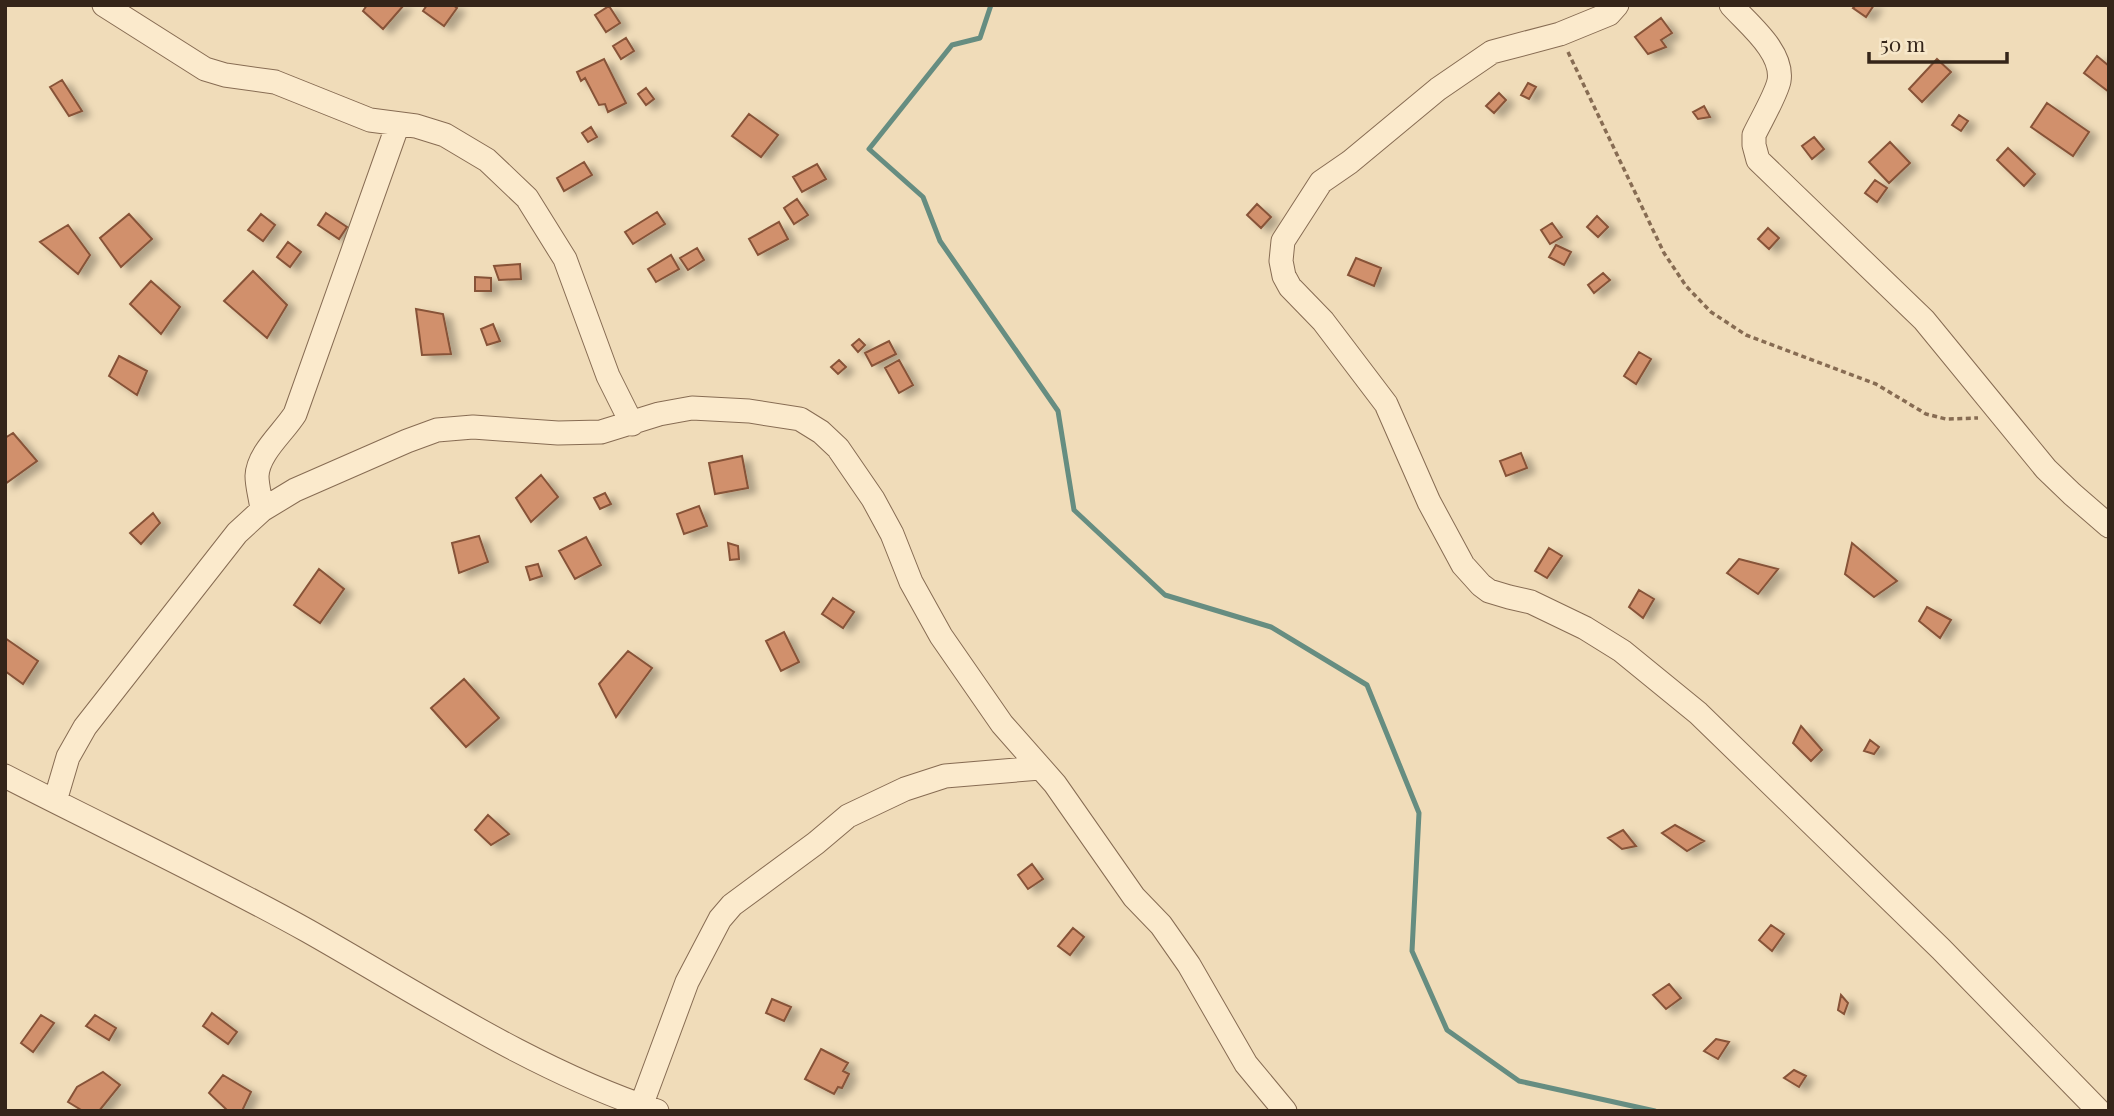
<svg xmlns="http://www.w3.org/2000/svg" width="2114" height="1116" font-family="'Playfair Display',serif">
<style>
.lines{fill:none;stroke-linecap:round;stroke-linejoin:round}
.stream{stroke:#668d81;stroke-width:5}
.building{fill:#d1906c;stroke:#875338;stroke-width:2;filter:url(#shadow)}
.minor-casing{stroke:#876c53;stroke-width:25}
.path{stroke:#876c53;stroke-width:3.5;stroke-dasharray:5 3.5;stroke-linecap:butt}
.minor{stroke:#fbeacc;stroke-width:23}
</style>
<defs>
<filter id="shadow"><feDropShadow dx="8" dy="4.5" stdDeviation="3.5" flood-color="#0004"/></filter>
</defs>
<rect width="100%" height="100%" fill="#f0dcb9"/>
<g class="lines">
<path class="stream" d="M991,5l-11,33 -28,7 -83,104 54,48 17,44 118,170 16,99 91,85 106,32 96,58 52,128 -7,138 35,79 72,51 136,30"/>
</g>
<path class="building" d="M367,5h37l-21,24 -20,-18z
M427,5h26l4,3 -13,18 -21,-15z
M1856,5h18l-8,12 -13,-9z
M609,6l11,17 -14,9 -11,-17z
M1661,18l11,15 -11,7 5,7 -18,7 -13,-17z
M626,38l8,13 -13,8 -8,-13z
M2097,56l12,10v26l-25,-19z
M604,59l22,44 -18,9 -3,-8 -6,1 -14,-27 -4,3 -4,-9z
M1937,59l14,13 -29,30 -13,-13z
M62,80l20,31 -13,5 -19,-29z
M1528,83l8,4 -7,12 -8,-4z
M646,88l8,11 -8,6 -8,-11z
M1499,93l7,7 -12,13 -8,-7z
M2047,103l42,29 -16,24 -42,-29z
M1704,106l6,11 -12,2 -5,-7z
M749,114l29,21 -17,22 -29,-21z
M1959,115l9,6 -7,10 -9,-6z
M591,127l6,10 -9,5 -6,-9z
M1814,137l10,12 -12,10 -10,-13z
M1890,142l20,21 -21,20 -20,-21z
M2008,148l27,26 -11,12 -27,-26z
M584,162l8,13 -28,16 -7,-13z
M817,164l9,15 -24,13 -9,-15z
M1875,180l12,8 -10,14 -12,-9z
M797,199l11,16 -14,9 -10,-16z
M1257,204l14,13 -10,11 -14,-13z
M657,212l8,12 -32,20 -8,-12z
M326,213l21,14 -8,12 -21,-14z
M129,214l23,25 -31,28 -21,-29z
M261,214l14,11 -12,16 -15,-11z
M1597,216l11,11 -10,10 -11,-10z
M779,222l9,17 -30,16 -9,-16z
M1552,223l10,14 -12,7 -9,-14z
M68,225l22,30 -12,19 -38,-32z
M1768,228l11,10 -10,11 -11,-10z
M288,242l13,10 -11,15 -13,-10z
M1556,245l15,7 -7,13 -15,-8z
M697,248l7,12 -16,10 -8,-12z
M671,255l8,14 -23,13 -8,-13z
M1356,258l25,10 -7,18 -26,-11z
M520,264l1,15 -22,1 -5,-14z
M253,271l34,34 -20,33 -43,-37z
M1603,273l7,7 -16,13 -6,-8z
M475,277l16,1v13h-16z
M151,281l29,26 -19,27 -31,-30z
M416,309l27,5 8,40 -29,1z
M493,324l7,17 -13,4 -6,-16z
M859,339l6,6 -7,7 -6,-7z
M889,341l7,13 -24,12 -7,-13z
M1639,352l12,7 -15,25 -12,-8z
M119,356l28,15 -10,24 -28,-19z
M839,360l7,7 -8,7 -7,-7z
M899,360l14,25 -14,8 -14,-25z
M13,433l24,28 -32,23v-46z
M1521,453l6,15 -21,8 -6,-15z
M742,456l6,32 -33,6 -6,-31z
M541,475l17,22 -27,25 -15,-24z
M605,493l6,11 -11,5 -6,-11z
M699,506l8,20 -23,8 -7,-20z
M153,513l7,10 -19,21 -11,-11z
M479,536l9,26 -29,11 -7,-30z
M586,537l15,28 -26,14 -16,-28z
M728,543l10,3 1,13 -9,1z
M1852,543l45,38 -23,16 -29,-23z
M1549,548l13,8 -15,22 -12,-7z
M1739,559l39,10 -20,25 -31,-21z
M538,564l4,12 -12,4 -4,-13z
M319,569l25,20 -24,34 -26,-18z
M1639,590l15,9 -11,19 -14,-11z
M833,598l21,14 -11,16 -21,-14z
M1927,607l24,13 -11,18 -21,-17z
M784,632l15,30 -18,9 -15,-30z
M5,638l33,23 -15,23 -18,-13z
M628,651l24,17 -36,49 -17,-33z
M464,679l35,39 -33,29 -35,-39z
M1801,726l21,24 -11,11 -18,-18z
M1870,740l9,7 -5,7 -10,-3z
M488,815l21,19 -18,11 -16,-15z
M1675,825l29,16 -17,10 -25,-18z
M1623,830l13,16 -14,3 -14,-11z
M1032,864l11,15 -15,10 -10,-14z
M1771,925l13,9 -12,17 -13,-11z
M1073,928l11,9 -14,18 -12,-9z
M1669,984l12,14 -15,11 -13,-14z
M1841,995l7,8 -4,11 -6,-4z
M772,999l19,8 -7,14 -18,-8z
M212,1013l25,19 -9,12 -25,-18z
M41,1015l13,8 -21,29 -12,-9z
M95,1015l21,13 -7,12 -23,-14z
M1716,1039l13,3 -11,17 -14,-8z
M821,1049l27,14 -5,8 6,3 -7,14 -4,-1 -4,7 -29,-15z
M1794,1070l12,6 -7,11 -15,-9z
M103,1072l17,13 -21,26h-16l-15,-9 9,-15z
M223,1075l28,17 -9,19h-14l-19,-18z"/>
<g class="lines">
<g class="minor-casing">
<path id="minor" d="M104,5l101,64 20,6 50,7 95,38 46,6 29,9 42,25 40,38 38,61 43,117 24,48
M1617,5l-8,9 -49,20 -68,18 -54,37 -88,73 -29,20 -38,59 -2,20 3,15 6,11 33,34 63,83 43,98 34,63 18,20 8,6 20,6 22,5 54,26 37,23 76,62 243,236 158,162
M1731,5c17,19 53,47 48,76 -3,14 -19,41 -25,54v10l4,15 166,160 122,149 26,25 37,32
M262,510c-1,-11 -5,-23 -5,-34 1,-23 26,-43 38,-62l103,-290
M5,776c101,52 204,100 303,155 113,64 225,139 349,180
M55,801l13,-44 17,-30 152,-194 25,-23 33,-20 112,-49 30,-11 36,-3 85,6 43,-1 58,-18 33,-6 57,3 51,8 21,13 17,16 35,51 19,35 19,48 30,54 61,88 53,60 79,113 27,28 28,40 57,99 39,47
M641,1106l46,-124 33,-63 12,-14 84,-62 32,-27 57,-27 40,-13 95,-8"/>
</g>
<path class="path" d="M1568,52l96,201 22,33 25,26 35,23 130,49 50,30 20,5 32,-1"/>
<use href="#minor" class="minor"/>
</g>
<rect width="2114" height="1116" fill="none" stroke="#352519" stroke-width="14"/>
<path d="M1869 52v10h138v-10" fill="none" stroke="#352519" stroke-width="3.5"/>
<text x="1880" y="52" font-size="21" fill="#352519" stroke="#f7e7c9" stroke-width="5" paint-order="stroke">50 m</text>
</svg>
